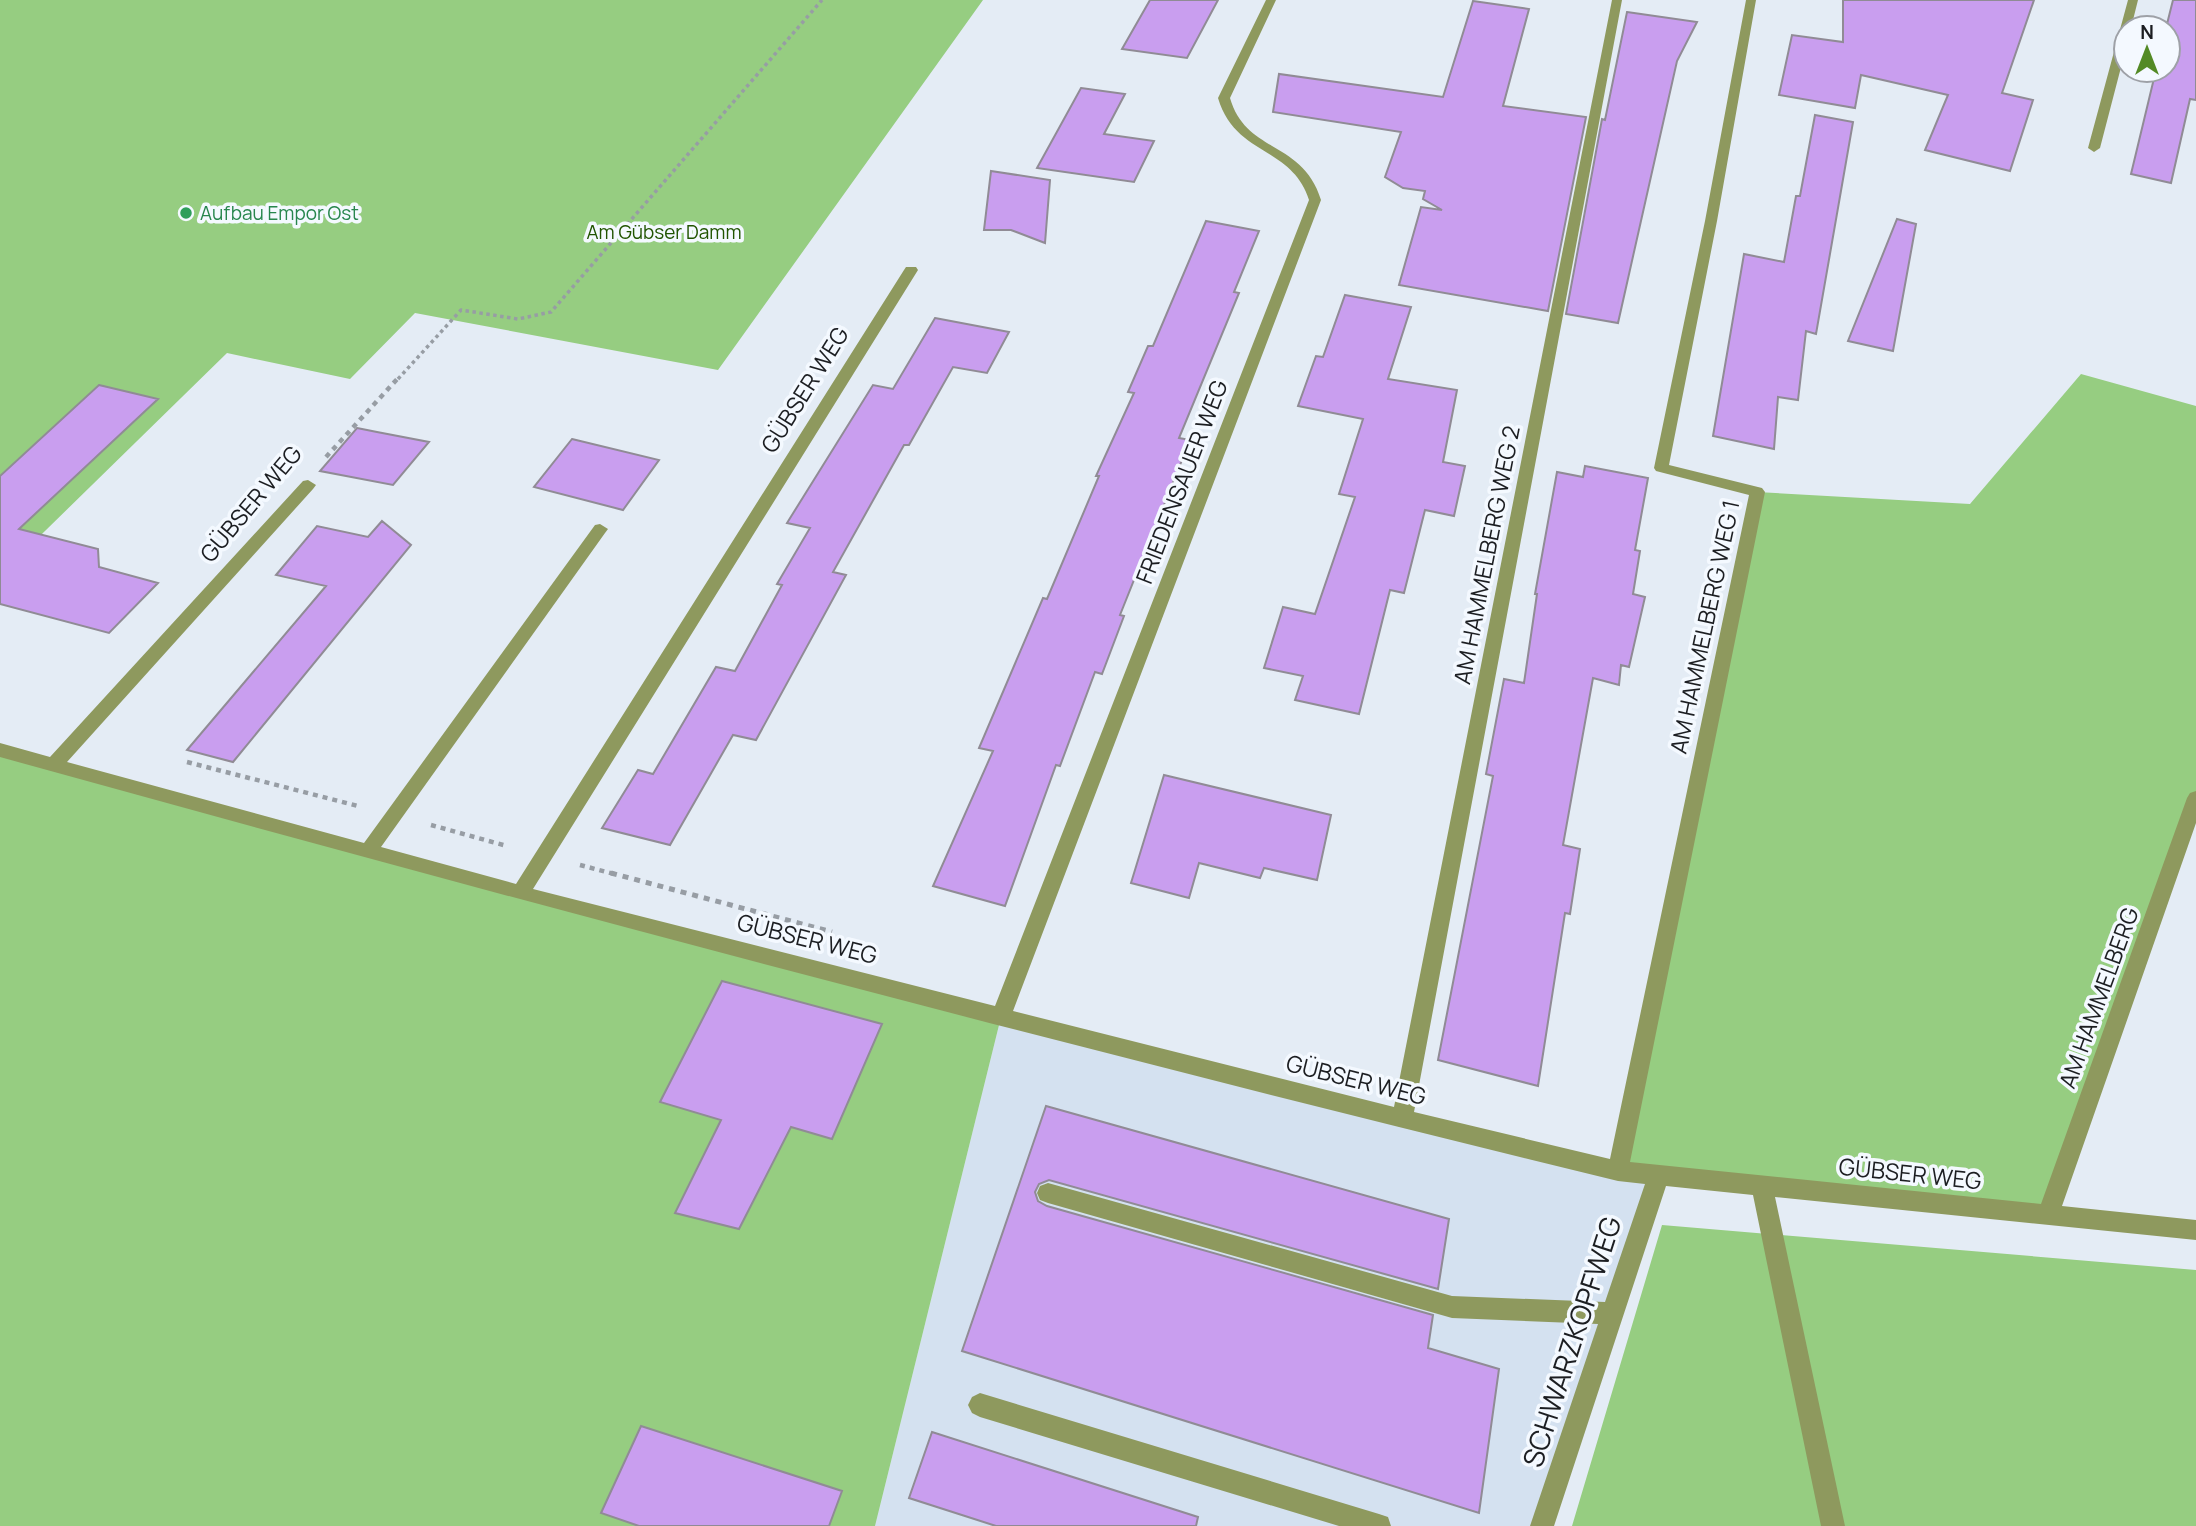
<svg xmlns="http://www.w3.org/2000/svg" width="2196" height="1526" font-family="Manrope,sans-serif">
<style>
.built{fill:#d4e1f0}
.green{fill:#96cd81}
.building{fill:#c99eef;stroke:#908b95;stroke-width:2}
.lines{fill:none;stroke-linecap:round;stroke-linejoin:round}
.path-far2{stroke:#979da4;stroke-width:3.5;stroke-dasharray:3.5 3.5;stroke-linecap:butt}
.path-far1{stroke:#979da4;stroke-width:4.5;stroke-dasharray:5 5;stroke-linecap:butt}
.path{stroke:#979da4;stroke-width:5;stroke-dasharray:6 6;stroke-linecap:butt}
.minor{fill:#8e995e;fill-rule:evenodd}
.leisure-dot{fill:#2e9e5b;stroke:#f4f9ff;stroke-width:2.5}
.labels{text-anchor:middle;stroke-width:7;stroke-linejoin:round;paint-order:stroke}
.far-leisure-label{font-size:19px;fill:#27864d;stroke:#f4f9ff;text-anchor:start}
.far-park-label{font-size:19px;fill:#205400;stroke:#f4f9ff}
.street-label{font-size:23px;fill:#1c1e22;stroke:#f4f9ff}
.near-street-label{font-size:28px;fill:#1c1e22;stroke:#f4f9ff}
</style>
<rect width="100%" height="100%" fill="#e4ecf5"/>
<path class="built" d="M1001,1017l657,160 -116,349h-667z"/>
<path class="green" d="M0,0h983l-265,370 -303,-57 -65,66 -123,-26 -227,222z
M2081,374l115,32v392l-148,417 -430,-44 139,-679 213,12z
M0,750l1001,267 -126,509h-875z
M1662,1225l534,45v256h-624z"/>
<path class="building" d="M1150,0h68l-31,58 -65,-9z
M1843,0h191l-32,93 31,7 -23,71 -85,-21 23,-55 -87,-20 -6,33 -76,-13 13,-60 51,7z
M2173,0h23v100l-6,-1 -19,84 -40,-9 25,-104h12l-2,-42z
M1473,1l56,8 -26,97 83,11 -38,194 -149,-26 22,-78 21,3 -19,-11 2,-8 -22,-3 -18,-11 16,-45 -128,-20 6,-38 164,23z
M1627,12l70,10 -20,39 -59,262 -52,-9 36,-195 3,1z
M1081,88l44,6 -21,40 50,7 -20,41 -97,-14z
M1815,115l38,7 -37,212 -10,-3 -8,69 -20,-3 -4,52 -61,-13 31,-182 40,8 12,-66h4z
M991,171l59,9 -5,63 -34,-13h-27z
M1897,219l19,5 -23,127 -45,-10z
M1206,221l53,10 -25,61 5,1 -60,145 11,2 -70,175 4,1 -22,58 -7,-2 -35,94 -4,-1 -51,141 -72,-20 60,-135 -14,-3 64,-150 4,1 52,-123h-3l38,-83 -6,-1 20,-46h5z
M1345,295l66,12 -23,72 69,11 -14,72 22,4 -11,50 -29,-6 -21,83 -14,-3 -31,124 -64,-14 8,-24 -39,-8 19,-61 32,7 40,-117 -16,-3 24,-75 -65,-13 18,-50 7,1z
M935,318l74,14 -22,41 -34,-6 -44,78h-5l-71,127 13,3 -90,165 -23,-5 -63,110 -68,-17 36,-58 15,4 63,-107 19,4 47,-86 -5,-1 33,-56 -23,-5 86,-138 20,4z
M99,385l59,14 -139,130 79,20 1,18 59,16 -49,50 -109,-29v-128z
M357,428l20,4 52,10 -36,43 -73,-14z
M572,439l87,21 -36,50 -89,-23z
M1585,466l63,12 -13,72 5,1 -7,43 12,3 -16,70 -8,-2 -2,20 -26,-7 -30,167 17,4 -10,65 -5,-1 -27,173 -100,-26 55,-284 -7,-2 18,-95 20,4 13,-89h-2l22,-122 26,5z
M382,521l29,24 -178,217 -46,-12 139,-164 -50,-11 41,-49 51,11z
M1164,775l167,40 -14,65 -53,-12 -4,10 -61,-15 -10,35 -58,-15z
M722,981l160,43 -50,115 -41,-12 -52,102 -64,-16 46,-93 -61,-18z
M1046,1106l403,113 -11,70 -389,-109 -10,4 -4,8 3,9 9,5 386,109 -5,33 71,21 -20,144 -517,-162z
M641,1426l201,65 -13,35h-190l-38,-13z
M932,1432l266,85 -2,9h-200l-87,-28z"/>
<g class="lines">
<path class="path-far2" d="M398,379l63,-69 57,9 33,-7 271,-312"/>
<path class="path-far1" d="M326,457l73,-80
M187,762l171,44
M431,825l76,21
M580,865l38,10"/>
<path class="path" d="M611,873l221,59"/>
<path class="minor" d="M1266,0h10l-46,98c16,56 73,42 91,102l-308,811 381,96 218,-1107h10l-208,1112 196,47 139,-664 -93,-24 -2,-3 51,-247 41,-221h10l-39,221 -48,244 93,23 3,4 -135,670 411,42 146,-406 3,-5 6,-2v32l-134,383 134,14v20l-421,-43 70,329h-24l-68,-331 -87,-9 -112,340h-24l68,-202 -146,-6 -404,-115 -8,-3 -3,-7 3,-7 8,-3 404,113 153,6 40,-118 -27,-3c-542,-132 -1081,-275 -1618,-424v-14l50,14 253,-276 5,-1 8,5 -3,4 -246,273 297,81 231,-318 5,-1 8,5 -3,4 -224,314 135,37 388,-614 2,-3h10l2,3 -385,619 462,117 314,-806c-17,-54 -74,-44 -91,-102z
M2128,0h10l-7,28h-5v20l-26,100 -6,4 -6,-4z
M980,1393l399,121 9,3 3,9h-52l-359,-109 -8,-4 -4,-8 4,-8z"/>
</g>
<circle class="leisure-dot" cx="186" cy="213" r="7"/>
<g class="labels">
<g class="far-leisure-label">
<text x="200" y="220">Aufbau Empor Ost</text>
</g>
<g class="far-park-label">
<text x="664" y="239">Am Gübser Damm</text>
</g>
<g class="street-label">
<text transform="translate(805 390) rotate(-58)" y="8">GÜBSER WEG</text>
<text transform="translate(1182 482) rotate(-69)" y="8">FRIEDENSAUER WEG</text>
<text transform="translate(251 504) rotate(-50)" y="8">GÜBSER WEG</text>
<text transform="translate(1487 555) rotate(-79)" y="8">AM HAMMELBERG WEG 2</text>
<text transform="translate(1705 627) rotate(-78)" y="8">AM HAMMELBERG WEG 1</text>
<text transform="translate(807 939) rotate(14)" y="8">GÜBSER WEG</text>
<text transform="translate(2099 998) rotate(-70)" y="8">AM HAMMELBERG</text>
<text transform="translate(1356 1080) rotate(14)" y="8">GÜBSER WEG</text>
<text transform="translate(1910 1174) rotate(6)" y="8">GÜBSER WEG</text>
</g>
<g class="near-street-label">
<text transform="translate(1572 1342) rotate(-72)" y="10">SCHWARZKOPFWEG</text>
</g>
</g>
<g transform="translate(2147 49)"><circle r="33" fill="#f4f9ff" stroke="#9ea1a7" stroke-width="2"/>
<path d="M0-5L12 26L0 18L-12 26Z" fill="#538a25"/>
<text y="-10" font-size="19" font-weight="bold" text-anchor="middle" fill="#1c1e22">N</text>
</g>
</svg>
